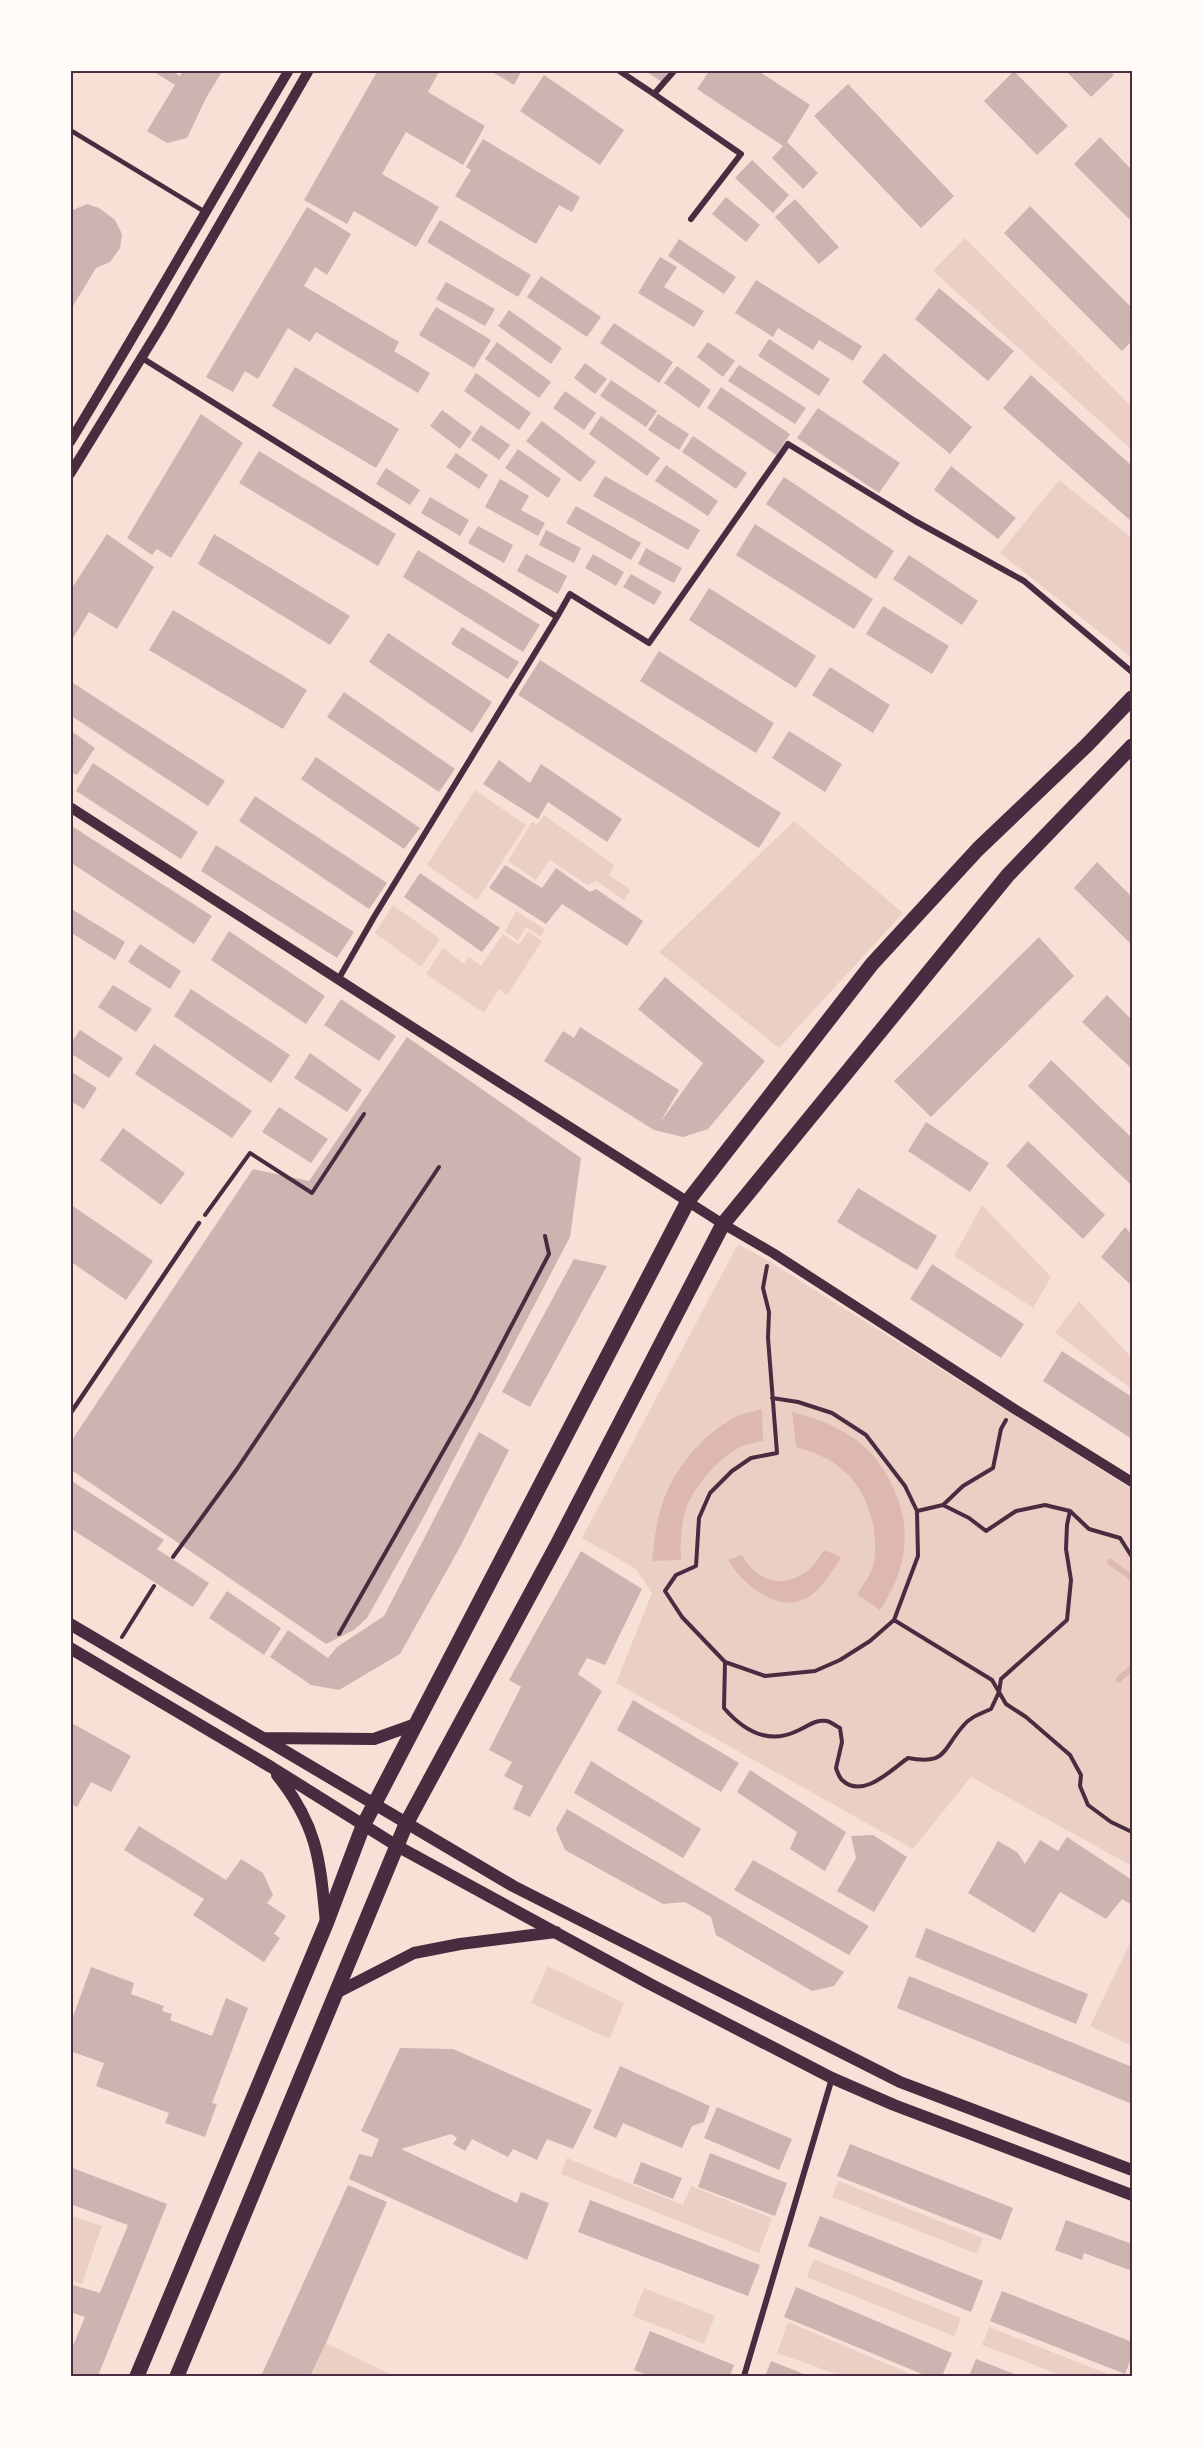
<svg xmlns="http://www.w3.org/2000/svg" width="1203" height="2447" font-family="Figtree,sans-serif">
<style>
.green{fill:#ebcfc5}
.water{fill:#dcb8b0}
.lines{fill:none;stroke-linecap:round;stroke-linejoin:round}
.stream{stroke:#dcb8b0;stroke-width:6}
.building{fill:#ccb4b1}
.path{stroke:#4a2c40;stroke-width:4}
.service{stroke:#4a2c40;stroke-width:4.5}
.minor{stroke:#4a2c40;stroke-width:6}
.tertiary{stroke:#4a2c40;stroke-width:10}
.secondary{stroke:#4a2c40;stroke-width:12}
.primary{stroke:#4a2c40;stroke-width:15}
.neatline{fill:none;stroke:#4a2c40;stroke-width:2}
</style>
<rect width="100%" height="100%" fill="#f7e1d7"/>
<path class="green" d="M965,238l167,169v43l-199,-179z
M1059,480l73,58v120l-132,-105z
M475,790l51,35 -49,75 -50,-35z
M544,815l70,50 -5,10 22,15 -7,10 -28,-19 -9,4 -37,-25 -14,20 -28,-19 24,-39 5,3z
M794,821l109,92 -124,135 -120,-96z
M393,905l47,34 -19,28 -46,-34z
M516,911l29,18 -4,8 -15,-10 -8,14 -13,-10z
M528,931l14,10 -35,54 -8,-6 -15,24 -58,-39 17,-26 21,16 5,-7 12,9 22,-32 16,11z
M982,1205l69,72 -18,31 -79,-52z
M738,1244l29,16 365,229v377l-161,-89 -58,72 -297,-166 36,-90 -16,-24 -54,-31z
M1079,1301l53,57v31l-77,-56z
M1132,1939v107l-42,-20z
M548,1966l76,37 -14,36 -79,-36z
M567,2158l116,47 8,-19 81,32 -13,35 -198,-79z
M838,2181l145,57 -6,16 -145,-57z
M71,2216l31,10 -20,58 -11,-4z
M814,2259l147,59 -7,18 -147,-59z
M644,2288l71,28 -11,28 -71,-28z
M788,2322l127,54h-73l-65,-23z
M989,2327l124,49h-50l-81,-31z
M326,2343l68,33h-84z"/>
<path class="water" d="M762,1409l1,32c-7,2 -16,3 -23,6 -22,12 -46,39 -54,62 -5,16 -6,35 -5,51l-29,1c2,-14 3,-29 6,-42 9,-42 39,-81 77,-102 8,-4 18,-5 27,-8z
M792,1412c51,13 86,34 105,85 16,41 6,78 -17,113l-23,-16c6,-9 13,-18 16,-28 4,-15 2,-32 -1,-46 -11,-42 -35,-62 -76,-73z
M824,1550l17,7c-8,13 -16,27 -28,37 -30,24 -70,-8 -85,-34l14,-5c22,39 62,32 82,-5z"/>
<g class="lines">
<path class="stream" d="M1110,1562l22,16
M1119,1679l13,-11"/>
</g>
<path class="building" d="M151,70h20l9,6 3,-6h40l-17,28 -19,40 -20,5 -20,-12 28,-46z
M378,70h62l-12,22 57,34 -22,39 -57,-33 -24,42 57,33 -23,40 -62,-36 -7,13 -43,-24z
M489,70h33l-8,15z
M644,70h25l-7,12z
M710,70h47l53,35 -23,37 31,31 -15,16 -31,-31 11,-12 -86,-57z
M1065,70h45l4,5 -23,22z
M1014,71l54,55 -31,29 -53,-54z
M544,75l80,55 -24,35 -80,-54z
M848,84l106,112 -33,32 -107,-112z
M1100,137l32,33v52l-58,-58z
M483,139l97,58 -8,15 -13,-7 -23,39 -81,-48 16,-26 -5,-3z
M752,160l37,35 -16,18 -38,-35z
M726,197l34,28 -14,17 -34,-28z
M795,199l44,48 -20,17 -44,-47z
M87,204l12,4 16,12 7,14 -2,14 -10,14 -14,6 -26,43v-103l3,2z
M1030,206l102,102v33l-10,10 -118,-118z
M307,207l44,27 -24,41 -12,-8 -11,19 95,56 -5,9 36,22 -12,20 -102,-61 -6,10 -22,-14 -30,51 -13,-8 -12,21 -27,-15z
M440,220l91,55 -13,22 -91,-55z
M679,239l57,38 -12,17 -56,-38z
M660,257l17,10 -13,20 40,24 -10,16 -56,-34z
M541,276l60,41 -14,20 -60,-40z
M756,280l106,66 -9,15 -34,-21 -6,10 -35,-22 -5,9 -38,-24z
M446,282l49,27 -10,17 -49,-27z
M939,288l75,63 -26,30 -73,-62z
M436,307l55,33 -17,28 -55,-33z
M509,310l53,38 -11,16 -53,-38z
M614,323l59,39 -14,21 -59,-40z
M769,339l61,40 -11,17 -61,-40z
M497,342l54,40 -12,16 -54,-39z
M708,342l27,19 -12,16 -26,-20z
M884,353l88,74 -22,27 -88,-72z
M585,363l22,16 -12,15 -21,-16z
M739,365l67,43 -11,16 -67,-43z
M677,366l34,24 -12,18 -35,-25z
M295,367l104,62 -23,39 -104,-62z
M476,373l55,40 -12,17 -55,-39z
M1031,375l101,91v56l-129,-114z
M611,380l46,31 -11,16 -46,-31z
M721,387l69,47 -14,21 -69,-47z
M565,391l31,22 -12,17 -31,-22z
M818,408l82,55 -21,30 -82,-55z
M442,410l30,22 -12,17 -30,-23z
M201,414l42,29 -72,115 -14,-9 -5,6 -25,-17z
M658,414l31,20 -10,16 -31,-20z
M601,416l59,42 -13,18 -58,-42z
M542,421l54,41 -16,20 -54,-41z
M481,425l29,20 -11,15 -28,-20z
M693,436l54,37 -11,16 -54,-37z
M518,449l43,30 -13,19 -43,-30z
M259,451l137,83 -18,32 -139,-83z
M456,453l32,22 -9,14 -33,-22z
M666,465l52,36 -10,15 -53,-35z
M951,466l65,52 -18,21 -64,-49z
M386,468l34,22 -10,15 -34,-21z
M605,476l95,54 -12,20 -95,-54z
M784,477l110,74 -18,28 -110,-75z
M500,479l29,17 -8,14 24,13 -7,13 -53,-29z
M430,497l39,23 -9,16 -39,-23z
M576,506l65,37 -10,17 -65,-37z
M755,524l118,75 -19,30 -118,-74z
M478,526l35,19 -9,18 -36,-20z
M546,530l35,18 -7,15 -35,-18z
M107,534l47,33 -37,62 -28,-17 -19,31v-52z
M214,534l136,82 -20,29 -132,-81z
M646,548l36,20 -8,15 -36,-19z
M418,550l122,75 -17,27 -120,-75z
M526,554l41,22 -9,18 -41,-23z
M593,554l31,18 -8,14 -31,-18z
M909,555l69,46 -16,24 -69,-46z
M631,574l31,18 -8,13 -31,-18z
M709,588l107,68 -20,32 -107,-68z
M883,606l66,40 -17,28 -66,-40z
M173,610l134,80 -24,39 -134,-79z
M462,627l57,35 -11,17 -57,-35z
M388,633l104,69 -20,31 -103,-71z
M659,651l115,72 -18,30 -116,-72z
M540,660l241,153 -22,35 -241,-153z
M830,667l60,38 -17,28 -61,-38z
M70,681l155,100 -17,25 -138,-91z
M344,692l111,77 -16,23 -112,-75z
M70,730l25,18 -18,27 -7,-4z
M789,731l53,33 -17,28 -53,-34z
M316,757l104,71 -16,21 -103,-70z
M499,760l31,23 11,-19 81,55 -15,23 -59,-40 -10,17 -55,-35z
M93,763l105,69 -17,27 -105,-68z
M255,796l132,87 -18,26 -130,-88z
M70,825l142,91 -18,28 -124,-82z
M216,845l138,87 -17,26 -136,-87z
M1097,862l35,35v48l-58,-57z
M505,865l37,23 14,-20 34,24 6,-3 47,32 -16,25 -65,-42 -16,20 -57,-36z
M420,873l80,55 -18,24 -78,-55z
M70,908l55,34 -10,18 -45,-28z
M229,931l96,65 -19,28 -95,-64z
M1039,937l35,39 -143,141 -37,-36z
M140,944l41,27 -11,18 -42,-27z
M665,977l100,84 -57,68 -25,8 -29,-7 -110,-69 19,-30 11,7 6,-11 99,63 -20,34 44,-61 -65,-54z
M113,985l39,24 -16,23 -38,-25z
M191,989l99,66 -19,28 -97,-67z
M1107,995l25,25v49l-50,-47z
M341,999l55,37 -17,25 -55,-36z
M80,1030l43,28 -14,20 -39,-25v-9z
M407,1037l174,121 -11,79 -148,283 -55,98 -13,12 -28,14 -256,-175v-26l183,-274 56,12z
M154,1044l98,67 -20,27 -97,-64z
M310,1053l52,37 -15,22 -53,-34z
M1051,1060l81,78v44l-2,2 -102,-98z
M70,1071l27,17 -13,21 -14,-8z
M279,1107l49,32 -17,24 -49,-31z
M926,1122l63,41 -19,29 -62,-41z
M123,1128l62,45 -24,32 -61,-45z
M1028,1141l77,74 -22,24 -77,-73z
M858,1188l79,48 -20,34 -80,-48z
M70,1204l83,57 -27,39 -56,-39z
M1125,1227l7,8v51l-31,-29z
M574,1259l33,7 -77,141 -28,-15z
M932,1264l92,60 -23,34 -91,-59z
M1062,1351l70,46v42l-89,-58z
M479,1432l30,18 -49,97 -60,107 -61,36 -28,-5 -41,-28 18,-27 40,28 9,-11 47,-31z
M70,1480l94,60 -7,9 52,34 -16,24 -123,-79z
M581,1551l61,38 -37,76 -18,-7 -9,16 24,17 -72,126 -17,-8 10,-23 -19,-10 8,-14 -23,-12 32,-63 -12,-7z
M227,1591l54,37 -17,27 -55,-37z
M633,1700l106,63 -18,29 -104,-62z
M70,1722l61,34 -20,36 -20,-10 -14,25 -7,-4z
M591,1761l110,68 -18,29 -109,-65z
M750,1770l96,62 -21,39 -35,-22 7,-17 -60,-40z
M567,1809l277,163 -10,14 -22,5 -96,-56 -5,-18 -26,-15 -22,2 -98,-54 -9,-21z
M139,1826l87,54 15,-21 22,14 10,22 -6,8 19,13 -12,18 6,4 -16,24 -71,-47 11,-16 -80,-49z
M873,1835l34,22 -33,55 -37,-21 19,-33 -5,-22z
M1067,1837l65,43v25l-10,-6 -16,20 -46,-27 -26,41 -66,-40 30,-52 19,11 8,12 15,-24 18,11z
M753,1860l116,66 -20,29 -115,-65z
M926,1928l162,66 -12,30 -161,-67z
M91,1967l43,16 -3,11 33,12 -2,5 10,3 -2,6 42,16 14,-38 22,10 -36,95 5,1 -12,33 -40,-14 4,-10 -73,-27 8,-23 -34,-12v-26z
M909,1976l223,91v37l-235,-96z
M400,2048l53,1 139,61 -19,39 -26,-10 -10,21 -24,-11 -5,8 -36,-18 -7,12 -12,-7 4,-6 -6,-4 -50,15 116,54 4,-11 28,11 -22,57 -178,-81 10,-25 13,3 7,-18 -18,-8z
M620,2066l90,40 -6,16 -12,4 -10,22 -59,-25 -7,15 -23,-10z
M717,2107l75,32 -13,31 -75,-32z
M850,2144l163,64 -12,32 -164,-64z
M710,2153l77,30 -12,33 -77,-29z
M641,2162l41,16 -9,21 -40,-16z
M70,2167l97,37 -69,172h-28v-23l15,-36 -15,-5v-28l30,9 28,-68 -58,-21z
M348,2185l39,17 -61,141 -16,33h-49z
M590,2200l170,65 -12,31 -170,-64z
M820,2216l163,65 -12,31 -163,-66z
M1066,2220l66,24v27l-48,-18 -2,7 -27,-10z
M796,2287l156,66 -10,23h-15l-143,-59z
M1002,2291l130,51v14l-7,18 -135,-53z
M650,2331l84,34 -4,11h-80l-16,-6z
M976,2359l43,17h-50z
M771,2361l38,15h-44z"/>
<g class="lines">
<path class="path" d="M205,1215l45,-62 62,40 52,-79
M767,1266l-4,22 6,24 -1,26 9,115 -26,5 -19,13 -22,22 -11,25 -3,48 -20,9 -11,16 17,26 43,45 40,14 50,-5 25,-11 30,-19 24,-21 24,-64 -1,-45 -12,-25 -39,-51 -34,-22 -34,-11 -26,-4
M943,1505l20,-19 30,-18 8,-39 5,-9
M1070,1511l19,18 31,9 12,19
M173,1557l64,-88 202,-302
M894,1620l98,60 14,24 20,13 44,38 11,20 -1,11 8,19 23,17 21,10
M339,1634l134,-235 76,-145 -4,-18
M122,1637l32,-51
M725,1662l-1,46c19,22 44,37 73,23 10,-4 18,-12 30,-10 4,1 9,5 13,7l2,14 -6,26c1,3 4,10 6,12 21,20 50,-11 66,-22 39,7 34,-8 55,-32 7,-9 17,-12 28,-17l8,-17 2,-13 66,-59 4,-40 -5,-31 1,-24 3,-14 -25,-6 -29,6 -30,20 -17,-13 -26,-13 -26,6"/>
<path class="service" d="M70,130l135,82
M70,1414l129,-191"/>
<path class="minor" d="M618,70l36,24 21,-24
M654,94l87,60 -50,65
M142,358l415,259 -183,300 -36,63
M557,617l13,-23 79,49 139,-199 127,77 109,60 108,91
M744,2376l88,-298"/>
<path class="tertiary" d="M70,442c75,-123 145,-248 219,-372
M70,474l91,-148 148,-256
M70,807l347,223 306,194 50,29 240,155 119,74"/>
<path class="secondary" d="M70,1624l443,262 387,196 232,88
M70,1648l201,119 126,79 253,138 182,94 62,27 238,90
M263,1738l111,1 42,-15
M277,1775c41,51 43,86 49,148
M336,1993l78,-40 46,-9 96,-12"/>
<path class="primary" d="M137,2376l189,-452 37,-98 325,-625 184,-237 106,-115 109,-104 45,-47
M177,2376l229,-552 152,-281 165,-319 285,-349 124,-129"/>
</g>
<rect width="1203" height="2447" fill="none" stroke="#fffaf5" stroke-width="144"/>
<rect x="72" y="72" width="1059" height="2303" class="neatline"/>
</svg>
